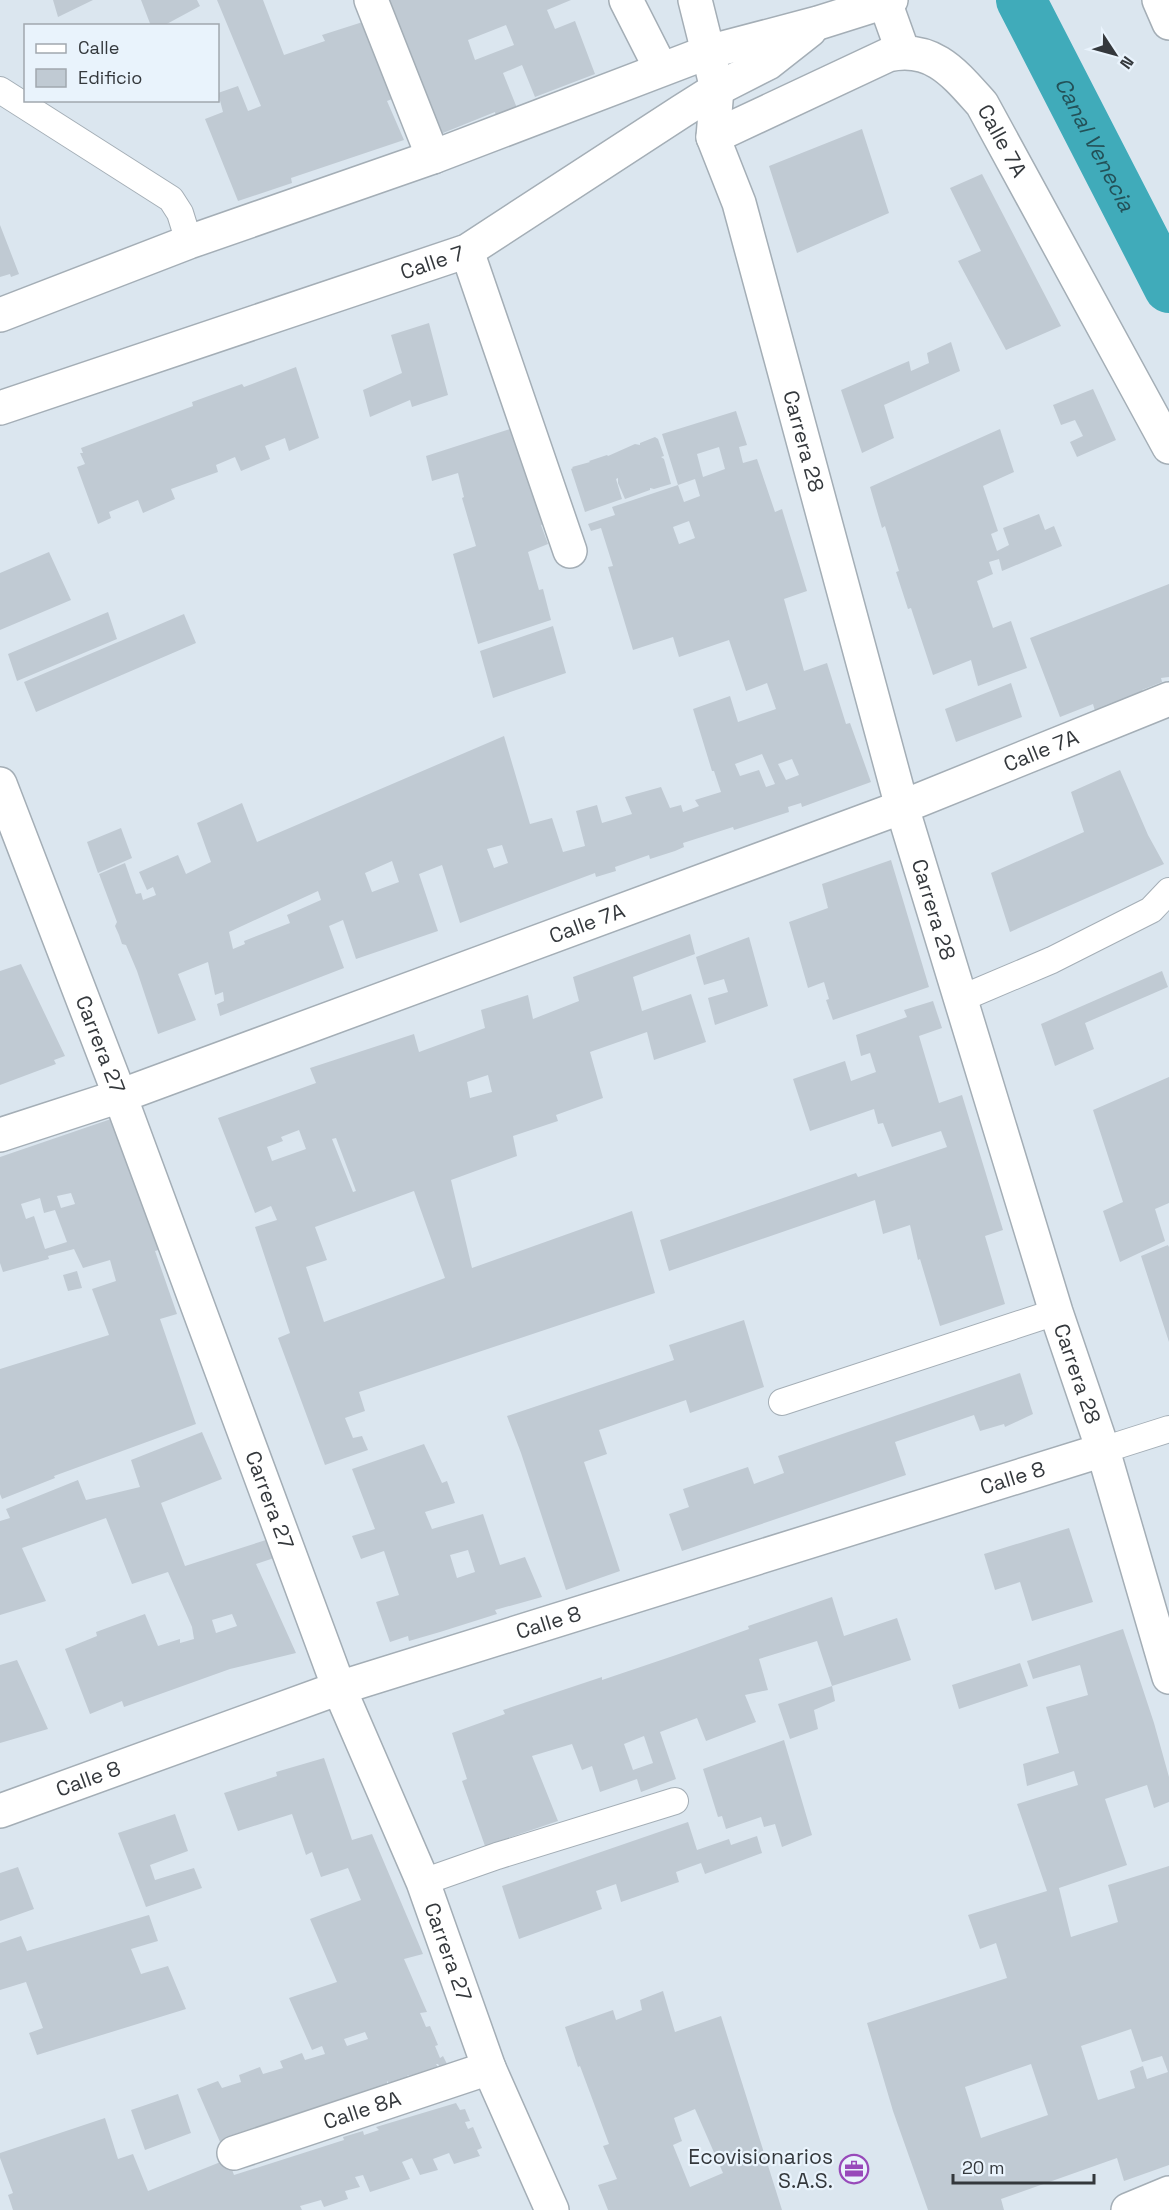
<svg xmlns="http://www.w3.org/2000/svg" width="1169" height="2210" font-family="'Space Grotesk',sans-serif">
<style>
.lines{fill:none;stroke-linecap:round;stroke-linejoin:round}
.canal{stroke:#40abba;stroke-width:50}
.building{fill:#c0cad3;fill-rule:evenodd}
.service-casing{stroke:#a4aeb6;stroke-width:28}
.minor-casing{stroke:#a4aeb6;stroke-width:36}
.primary-casing{stroke:#a4aeb6;stroke-width:36}
.service{stroke:#fff;stroke-width:26}
.minor{stroke:#fff;stroke-width:33}
.primary{stroke:#fff;stroke-width:33}
.labels{text-anchor:middle;stroke-width:4.5;stroke-linejoin:round;paint-order:stroke}
.street-label{font-size:21px;fill:#34383c;stroke:#e9f3fc}
.poi-label{font-size:21px;fill:#34383c;stroke:#e9f3fc;text-anchor:end}
.water-label{font-size:22px;font-style:italic;fill:#235158;stroke:#e9f3fc}
</style>
<rect width="100%" height="100%" fill="#dbe6ef"/>
<g class="lines">
<path class="canal" id="s1" d="M1021,0l148,288"/>
</g>
<path class="building" d="M53,0h40l-35,17z
M141,0h56l3,6 -37,20h-12z
M217,0h46l21,55 41,-14 -3,-6 47,-15 31,76 -13,5 17,39 -113,38 1,5 -54,18 -33,-82 18,-7 -5,-19 20,-7 10,25 13,-5z
M381,0h190l-24,10 8,19 20,-8 20,53 -60,23 -13,-32 -19,8 14,35 -21,9 -1,-5 -57,23zM506,25l8,20 -39,15 -7,-20z
M862,129l27,84 -92,40 -28,-87z
M982,174l79,152 -55,24 -48,-89 23,-10 -31,-63z
M0,225l19,49 -8,3 -1,-3 -10,3z
M429,323l19,72 -36,12 -2,-7 -40,17 -7,-27 39,-17 -11,-38z
M951,342l9,29 -76,34 10,33 -32,15 -21,-63 68,-29 2,10 18,-8 -2,-10z
M296,367l23,71 -30,13 -4,-13 -20,8 5,13 -29,12 -6,-14 -19,8 2,7 -47,17 4,10 -32,14 -5,-13 -29,12 2,6 -13,6 -21,-57 8,-3 -5,-11h3l-2,-5 112,-42 -1,-4 50,-18 2,3z
M1093,389l23,51 -39,17 -7,-15 13,-6 -8,-16 -14,5 -8,-20z
M736,411l11,34 -8,2 4,16 14,-4 18,53 7,-3 25,82 -23,8 20,72 23,-8 19,61 4,-1 21,59 -69,25 -1,-4 -13,4 1,5 -55,18 -1,-3 -50,16 1,4 -9,4 -25,8 -1,-4 -34,12 1,4 -20,6 -1,-4 -135,50 -18,-58 -23,9 19,57 -82,28 -13,-39 -14,6 15,42 -124,48 -3,-12 7,-3 -1,-9 -8,3 -7,-33 -30,12 18,46 -38,14 -21,-63 -11,-26 -4,-1 -3,-9 -4,-9 2,-4 -18,-48 26,-11 11,31 5,-1 2,7 13,-5 -3,-8 -6,3 -8,-18 39,-17 8,19 25,-12 -14,-39 45,-20 15,39 247,-106 26,88 22,-6 11,34 22,-6 -9,-35 21,-6 5,18 30,-9 -7,-17 36,-10 9,21 11,-3 2,7 16,-6 -4,-6 26,-8 -7,-21h-2l-19,-62 37,-13 8,26 38,-13 -9,-26 -21,8 -17,-51 -50,17 -6,-20 -40,13 -25,-83 5,-1 -12,-38 -10,3 -3,-7 27,-9 -3,-8 66,-22 6,17 16,-6 -5,-17 -17,6 -16,-51zM719,447l6,22 -22,8 -6,-23zM689,521l6,17 -16,6 -6,-17zM762,754l13,30 -9,3 -7,-17 -19,6 -5,-12zM792,759l7,16 -13,5 -8,-16zM502,845l6,18 -14,5 -7,-19zM392,861l7,21 -27,10 -7,-19zM318,891l3,9 -34,15 3,8 -46,18 1,3 -12,5 -4,-17z
M513,428l33,96 -5,1 7,19 -20,8 11,38 4,-1 8,31 -73,24 -25,-90 23,-8 -14,-48 2,-1 -6,-24 -26,8 -6,-25z
M1000,429l14,43 -31,14 15,45 -7,3 6,17 12,-6 -6,-17 36,-14 6,16 9,-4 8,20 -60,25 -3,-12 -10,3 4,12 -16,7 16,47 18,-7 16,47 -49,18 -7,-26 -38,15 -22,-67 -3,1 -12,-37 3,-1 -14,-45 -3,2 -12,-41z
M655,437l3,2 6,17 -3,1 3,2 7,25 -17,5 -4,-1v2l-25,9 -7,-16v-5l-2,1 6,20 -37,13 -14,-43 2,-1 -1,-1 18,-5 -1,-1 18,-6 1,1 27,-12 5,1v-2z
M49,552l22,48 -71,30v-57z
M1169,584v93l-8,1 1,4 -20,8 1,3 -48,18 -2,-7 -33,13 -30,-79z
M108,612l9,27 -100,42 -9,-27z
M184,614l12,29 -160,69 -12,-30z
M553,626l13,47 -73,25 -13,-47z
M1011,683l11,34 -66,25 -11,-33z
M1120,770l28,65 16,29 -154,68 -19,-59 93,-41 -13,-40z
M121,828l11,30 -34,15 -11,-31z
M891,860l38,127 -96,33 -7,-20 3,-1 -5,-17 -16,6 -19,-66 39,-14 -6,-24z
M690,934l5,20 -62,23 9,34 49,-17 15,48 -52,18 -7,-28 -57,20 13,46 -47,17 2,6 -45,15 4,20 -66,24 21,88 160,-57 23,82 -296,99 6,19 -20,7 8,20 9,-2 6,14 -43,15 -47,-127 12,-5 -35,-106 22,-7 -6,-14 -16,7 -37,-95 98,-35 -6,-15 104,-34 5,18 66,-24 -4,-18 47,-15 5,24 46,-18 -6,-24zM488,1075l4,17 -22,6 -3,-16zM299,1130l7,19 -34,12 -5,-14 16,-6 -2,-4zM336,1138l20,53 -3,1 -21,-53zM414,1191l31,87 -121,44 -18,-55 21,-7 -12,-33z
M749,937l19,69 -53,19 -7,-27 20,-6 -4,-13 -20,6 -8,-28z
M21,964l44,92 -11,4 2,4 -56,21v-114z
M1162,971l6,16 -83,36 9,26 -39,17 -14,-42z
M933,1001l9,27 -23,8 20,67 23,-8 41,135 -18,6 20,68 -65,22 -20,-67 -2,1 -8,-35 -27,9 -8,-34 -206,71 -9,-31 196,-67 2,4 89,-30 -6,-16 -49,16 -9,-24 -5,1 -4,-15 -64,22 -17,-52 52,-18 6,20 25,-9 -6,-19 -9,3 -5,-21 51,-18 -3,-7z
M1169,1077v126l-14,6 10,32 -45,21 -17,-51 20,-9 -30,-92z
M111,1119l51,130 -7,2 22,63 -17,5 36,105 -142,52 1,2 -53,21 -2,-5v-125l109,-34 -17,-46 24,-8 -6,-21 -27,8 -9,-19 -26,7 1,3 -46,13 -3,-9v-106zM71,1193l4,11 -14,4 -4,-12zM40,1198l4,15 11,-3 12,32 -22,7 -11,-33 -8,3 -5,-15z
M1168,1245l1,2v95l-28,-86z
M77,1271l5,17 -14,3 -5,-16z
M744,1320l20,67 -74,26 -4,-13 -87,30 8,24 -23,8 36,109 -54,19 -45,-137 -14,-37 167,-56 -5,-15z
M1020,1373l13,41 -28,13 -1,-3 -24,7 -6,-16 -79,27 11,33 -224,76 -13,-37 20,-7 -6,-18 65,-22 6,17 30,-11 -6,-17z
M202,1432l20,47 -61,24 24,63 81,-26 8,18 -18,6 40,89 -66,16 -106,38 -2,-6 -32,13 -25,-65 32,-13 -1,-4 49,-18 13,32 22,-7v4l14,-4 -2,-12 -24,-55 -36,12 -26,-66 -84,30 24,53 -46,14v-94l10,-3 -4,-9 72,-29 8,20 54,-13 -9,-27zM232,1614l5,12 -21,7 -4,-13z
M424,1444l18,39 5,-2 8,22 -30,9 7,17 51,-15 17,51 25,-8 17,40 -47,13 2,4 -57,18 -31,9 -1,-5 -18,6 -14,-40 23,-7 -15,-44 -23,8 -9,-23 23,-7 -23,-60zM468,1550l7,22 -18,6 -7,-23z
M1069,1528l24,74 -61,19 -12,-39 -25,8 -11,-36z
M832,1597l12,39 53,-18 14,42 -79,26 3,15 -21,9 4,19 -28,10 -12,-35 54,-18 -15,-45 -58,18 9,31 -23,5 11,27 -50,19 -9,-23 -37,14 16,47 -35,13 -4,-13 -37,13 -8,-26 -10,4 -10,-26 -40,12 26,65 -73,25 -23,-65 5,-2 -15,-46 53,-19 -2,-4 99,-33v3l74,-25 73,-26 -1,-3zM644,1736l9,27 -20,7 -9,-26z
M1123,1629l31,94 15,54v25l-15,6 -7,-23 -42,14 22,66 -68,23 12,49 47,-15 -10,-37 61,-19v299l-45,16 -7,-23 -116,41 3,11h-76l-35,-99 -26,-88 140,-45 -11,-35 -16,6 -12,-34 79,-24 -30,-87 61,-19 -4,-14 -47,15 -4,-22 36,-11 -13,-46 42,-12 -8,-30 -47,14 -6,-18zM1131,2029l11,33 20,-6 6,16 -21,7 -4,-13 -13,5 5,17 -37,12 -17,-54zM1031,2064l17,51 -67,23 -16,-51z
M17,1660l31,69 -48,14v-78z
M1020,1663l8,23 -69,23 -7,-24z
M784,1740l28,95 -30,12 -7,-23 -11,3 -3,-10 -35,12 -4,-13 -4,1 -15,-48z
M324,1758l28,82 20,-6 51,120 -19,5 23,53 -7,1 6,14 4,-1 8,19 -3,1 5,12 3,-2 4,8 -7,3 -2,-3h-2l2,3 -28,9 -3,-1 2,2 -20,6 -2,-2v5l-167,56 -23,-53 21,-8 4,7 19,-6 -2,-7 21,-8 3,7 20,-6 -3,-7 22,-8 3,7 20,-6 -3,-8 -10,4 -23,-52 48,-16 -27,-63 51,-19 -13,-32 -27,9 -9,-25 -6,3 -14,-41 -54,17 -14,-38 53,-17 -1,-4zM365,2032l3,7 -21,7 -3,-7z
M175,1814l13,37 -38,14 5,15 39,-12 8,20 -56,19 -28,-74z
M688,1822l9,28 32,-11 2,6 26,-9 5,17 -57,21 -4,-11 -25,9 3,10 -58,20 -5,-18 -20,7 6,18 -83,30 -17,-53z
M18,1867l16,42 -34,12v-48z
M149,1915l9,26 -27,8 10,25 27,-8 18,43 -149,46 -8,-22 14,-5 -17,-46 -26,8v-47l21,-7 6,15z
M663,1991l12,41 46,-16 61,194h-174l-10,-25 19,-6 -14,-33 6,-2 -29,-78 -2,1 -13,-40 48,-17 3,10 26,-10 -2,-10zM695,2109l28,64 -33,14 -17,-42 9,-4 -8,-23z
M178,2094l13,39 -46,17 -14,-40z
M456,2103l4,7 5,-1 5,12 -5,1 3,7 5,-2 9,21 -5,2 3,6 -26,8 -5,-11 -16,6 5,11 -18,5 -8,-17 -10,4 8,17 -40,13 -7,-17 -8,2 5,10 -15,4 3,8 -24,8 -3,-7 -21,6 2,4h-289l-5,-15 5,-2 -13,-35v-5l105,-35 13,41 15,-5 15,37 80,-32 6,16 110,-35 -1,-3 20,-6 1,4 15,-5 -3,-3z"/>
<g class="lines">
<g class="service-casing">
<path id="service" d="M0,90l171,109 9,14 9,29
M960,999l92,-39 99,-50 18,-19
M782,1402l274,-90
M1103,1450l66,-21
M423,1882l74,-26 178,-55"/>
</g>
<g class="minor-casing">
<g id="minor">
<path d="M371,0l62,157"/>
<path d="M626,0l35,69"/>
<path d="M695,0l13,52"/>
<path d="M1159,0l10,23"/>
<path d="M885,2l18,50"/>
<path id="s2" d="M713,137l175,-82c45,-10 67,19 94,49l187,343"/>
<path d="M467,251l103,300"/>
<path id="s3" d="M0,784l120,312 219,592 84,194 66,186 63,142"/>
<path id="s4" d="M0,1135l120,-39 782,-289 267,-108"/>
<path id="s5" d="M0,1811l339,-123 764,-238"/>
<path id="s6" d="M234,2153l255,-85"/>
<path d="M1128,2210l41,-17"/>
</g>
</g>
<g class="primary-casing">
<g id="primary">
<path id="s7" d="M708,52l9,37 -4,48 26,66 163,604 154,505 47,138 66,227"/>
<path d="M0,315l189,-73 244,-85 275,-105 110,-29 73,-23"/>
<path id="s8" d="M0,408l467,-157 215,-140 35,-22 51,-26 42,-33"/>
</g>
</g>
<use href="#service" class="service"/>
<use href="#minor" class="minor"/>
<use href="#primary" class="primary"/>
</g>
<defs>
<g id="office-ring" transform="scale(1.5)"><circle r="9.5" fill="#e9f3fc" stroke="#984aba" stroke-width="1.5"/><path d="M-6-3h4V-5.5h4V-3h4V5H-6ZM-1-4.5V-3h2v-1.5ZM-6 0V1H6V0Z" fill="#984aba"/></g>
</defs>
<g fill-rule="evenodd">
<use href="#office-ring" x="854" y="2169"/>
</g>
<g class="labels">
<g class="street-label">
<text dy="7" stroke="none"><textPath href="#s2" startOffset="348">Calle 7A</textPath></text>
<text dy="7" stroke="none"><textPath href="#s8" startOffset="456">Calle 7</textPath></text>
<text dy="7" stroke="none"><textPath href="#s7" startOffset="404">Carrera 28</textPath></text>
<text dy="7" stroke="none"><textPath href="#s4" startOffset="1110">Calle 7A</textPath></text>
<text dy="7" stroke="none"><textPath href="#s7" startOffset="890">Carrera 28</textPath></text>
<text dy="7" stroke="none"><textPath href="#s4" startOffset="624">Calle 7A</textPath></text>
<text dy="7" stroke="none"><textPath href="#s3" startOffset="279">Carrera 27</textPath></text>
<text dy="7" stroke="none"><textPath href="#s7" startOffset="1376">Carrera 28</textPath></text>
<text dy="7" stroke="none"><textPath href="#s5" startOffset="1066">Calle 8</textPath></text>
<text dy="7" stroke="none"><textPath href="#s3" startOffset="765">Carrera 27</textPath></text>
<text dy="7" stroke="none"><textPath href="#s5" startOffset="580">Calle 8</textPath></text>
<text dy="7" stroke="none"><textPath href="#s5" startOffset="94">Calle 8</textPath></text>
<text dy="7" stroke="none"><textPath href="#s3" startOffset="1251">Carrera 27</textPath></text>
<text dy="7" stroke="none"><textPath href="#s6" startOffset="135">Calle 8A</textPath></text>
</g>
<g class="poi-label">
<text x="833" y="2164">Ecovisionarios<tspan x="833" dy="24">S.A.S.</tspan></text>
</g>
<g class="water-label">
<text dy="8" stroke="none"><textPath href="#s1" startOffset="162">Canal Venecia</textPath></text>
</g>
</g>
<rect x="24" y="24" width="195" height="78" fill="#e9f3fc" stroke="#a1a8af" stroke-width="1.5"/>
<rect x="36" y="44" width="30" height="9" fill="#ffffff" stroke="#a1a8af" stroke-width="1.5"/>
<text x="78" y="54" font-size="18" fill="#34383c">Calle</text>
<rect x="36" y="69" width="30" height="18" fill="#c0cad3" stroke="#a1a8af" stroke-width="1.5"/>
<text x="78" y="84" font-size="18" fill="#34383c">Edificio</text>
<g transform="translate(1115 54) rotate(126)" stroke="#e9f3fc" stroke-width="4.5" paint-order="stroke">
<path d="M0-4.5L10 22L0 15L-10 22Z" fill="#34383c"/>
<text y="-9" font-size="16" font-weight="bold" text-anchor="middle" fill="#34383c">N</text>
</g>
<path d="M953 2174v9h141v-9" fill="none" stroke="#34383c" stroke-width="3"/>
<text x="962" y="2174" font-size="18" fill="#34383c" stroke="#e9f3fc" stroke-width="4.5" paint-order="stroke">20 m</text>
</svg>
